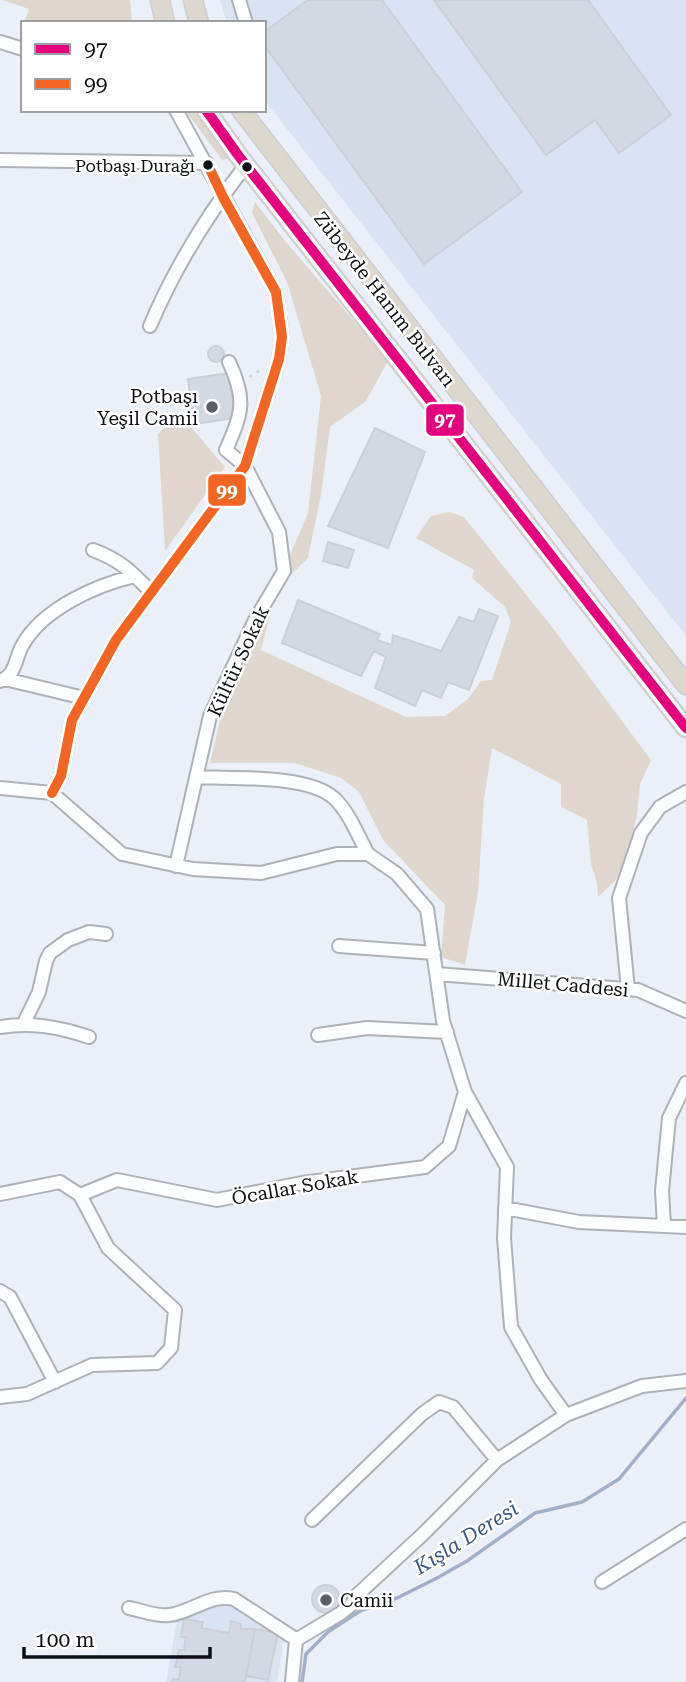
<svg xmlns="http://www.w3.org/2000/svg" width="686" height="1682" font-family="'Roboto Serif',serif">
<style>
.built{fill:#d9e3f1}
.green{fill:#dfd7cd}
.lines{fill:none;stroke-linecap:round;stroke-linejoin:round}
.stream{stroke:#a2b0c7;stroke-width:3.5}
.building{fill:#d3d9e2;stroke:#cbd0d6;stroke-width:2}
.minor-casing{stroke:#adb1b8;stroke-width:16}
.highway-casing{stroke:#ccced3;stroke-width:21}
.path{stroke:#d3d5d8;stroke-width:2.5;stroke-dasharray:3.5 5;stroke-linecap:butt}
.minor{stroke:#fcfdfe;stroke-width:12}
.highway{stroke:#ddd7ce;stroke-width:18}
.bus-1-casing{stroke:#fff;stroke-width:16}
.bus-2-casing{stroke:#fff;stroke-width:16}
.bus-1{stroke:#e5007d;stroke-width:10}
.bus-2{stroke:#f26522;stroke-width:10}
.bus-dot{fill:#0c1016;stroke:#fff;stroke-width:2.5}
.poi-dot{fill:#5a5e65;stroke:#fff;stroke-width:2.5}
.labels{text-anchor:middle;stroke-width:5;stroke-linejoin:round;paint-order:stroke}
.bus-label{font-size:17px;fill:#0c1016;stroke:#fff;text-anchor:end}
.street-label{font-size:19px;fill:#0c1016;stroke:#fff}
.poi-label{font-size:19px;fill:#0c1016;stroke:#fff;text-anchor:end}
.water-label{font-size:21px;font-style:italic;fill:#3d5883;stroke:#fff}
.line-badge{stroke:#fff;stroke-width:2.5}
.badge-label{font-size:19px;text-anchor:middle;font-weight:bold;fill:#fff}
</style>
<rect width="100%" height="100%" fill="#ebf0f8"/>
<path class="built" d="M220,0h466v636l-421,-535 -1,-78h-37z
M215,1600l33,12 37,22 -8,48h-111l11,-61 20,-15z"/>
<path class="green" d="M2,0h128l2,23h-108l5,-14z
M185,110h13l33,46 -4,3 -5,1z
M255,202l31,40 102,119 -22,40 -36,26 -9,68 -13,63 -19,19 -17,30 -11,43 145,67 39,-1 23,-17 13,-18 11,-1 19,-58 -6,-15 -33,-29 2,-8 -58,-32 15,-22 18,-4 15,5 88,110 99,133 -11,24 -3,31 -10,40 -11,25 -18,17 -1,-15 -6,-18 -4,-44 -26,-13v-23l-69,-36 -8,51 -6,93 -13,73 -24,-8 4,-52 -62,-65 -24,-48 -18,-14 -46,-15h-85l10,-43 88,-207 13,-117 -34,-114 -35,-69z
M179,413l46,54 -60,84 -7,-117z"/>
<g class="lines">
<path class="stream" d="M302,1682l4,-28 22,-22 32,-21 37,-13 40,-20 30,-17 68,-48 47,-11 37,-23 67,-81"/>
</g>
<path class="building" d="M308,0h74l140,192 -98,72 -160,-219v-13z
M434,0h154l83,115 -52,38 -24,-33 -49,35z
M208 354a8 8 0 1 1 16 0a8 8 0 1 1-16 0Z
M229,373l6,45 -41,6 -6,-45z
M375,428l50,24 -37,96 -60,-22z
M328,542l26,8 -6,18 -25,-7z
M298,600l82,34 -3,6 15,5 1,-10 48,16 18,-34 15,5 5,-13 19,7 -29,74 -21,-8 -7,16 -19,-8 -7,16 -40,-18 11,-31 -12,-6 -13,25 -79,-33z
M312 1599a14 14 0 1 1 28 0a14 14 0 1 1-28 0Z
M184,1619l19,3 -2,6 28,5 2,-12 10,3v5h14l-10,53h-73l1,-3h6l2,-12h-6l4,-17h5l2,-13h-5z
M255,1629l23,4 -10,47 -22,-4z"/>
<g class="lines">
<g class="minor-casing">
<path id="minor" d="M239,0l7,23
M0,42l23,7
M0,160l207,3
M150,326c24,-57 58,-112 96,-161
M93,550c27,10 38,21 58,42
M5,679l79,19
M0,681c16,-6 15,-22 22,-35 20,-37 74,-61 113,-70
M196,777c37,2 111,-3 138,21 15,14 24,38 34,56
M0,788l52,5
M52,793l70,61 71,15 68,4 76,-19h31l29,20 30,35 16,112 22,71 -16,54 -24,21 -123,16 -85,17 -100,-20 -37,15
M52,793l9,-17 11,-56 44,-80 129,-174 34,-107 3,-22 -6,-45 -100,-182
M176,866l34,-150 45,-96 29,-49 -5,-39 -34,-66 -19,-16c16,-37 21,-50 3,-88
M339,946l95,7
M437,974l201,16 48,21
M628,989l-9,-91 22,-65 19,-26 26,-15
M24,1023l15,-31 7,-31 4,-8 18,-13 21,-8 17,2
M0,1027c32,-5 59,0 89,10
M318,1035l49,-7 80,4
M0,1194l60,-12 20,13
M505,1208l74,14 107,5
M664,1225l-2,-34 7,-73 17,-35
M0,1291l10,6 45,85
M0,1397l27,-3 65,-29 65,-2 14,-15 4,-38 -67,-62 -28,-53
M566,1415l76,-29 44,-5
M312,1520l110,-106 17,-12 14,5 44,53
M602,1582l84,-53
M129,1608c12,2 28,9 40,7 22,-2 41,-22 65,-16l63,41
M292,1682l4,-42 45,-27 10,-8 6,-10 66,-61 74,-74 69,-45 -25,-35 -30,-53 -7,-89 3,-71 -42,-75"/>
</g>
<g class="highway-casing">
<path id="highway" d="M160,0l5,23
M193,0l6,23
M206,110l32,45 448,573
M241,110l445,575"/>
</g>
<path class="path" d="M249,377l15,-9"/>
<use href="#minor" class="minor"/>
<use href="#highway" class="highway"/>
<g class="bus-1-casing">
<path id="bus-1" d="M206,110l32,45 448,573"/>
</g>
<g class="bus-2-casing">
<path id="bus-2" d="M52,793l9,-17 11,-56 44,-80 129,-174 34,-107 3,-22 -6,-45 -53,-95 -15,-32"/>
</g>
<use href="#bus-1" class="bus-1"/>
<use href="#bus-2" class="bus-2"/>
</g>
<g class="bus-dot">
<circle cx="208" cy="165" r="6"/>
<circle cx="247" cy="167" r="6"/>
</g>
<g class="poi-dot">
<circle cx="212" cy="407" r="7"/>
<circle cx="326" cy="1600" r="7"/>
</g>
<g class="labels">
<g class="bus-label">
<text x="195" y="172">Potbaşı Durağı</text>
</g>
<g class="street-label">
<text transform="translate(385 299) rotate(52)" y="7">Zübeyde Hanım Bulvarı</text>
<text transform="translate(238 661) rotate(-65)" y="7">Kültür Sokak</text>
<text transform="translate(563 984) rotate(5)" y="7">Millet Caddesi</text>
<text transform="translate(295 1187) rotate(-10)" y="7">Öcallar Sokak</text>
</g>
<g class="poi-label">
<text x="198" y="403">Potbaşı<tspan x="198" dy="22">Yeşil Camii</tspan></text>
<text x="340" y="1607" text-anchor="start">Camii</text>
</g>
<g class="water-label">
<text transform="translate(466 1538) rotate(-32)" y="7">Kışla Deresi</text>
</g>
</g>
<g class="line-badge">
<rect x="425" y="403" width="40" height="34" rx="7" fill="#e5007d"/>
<rect x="207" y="473" width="40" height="34" rx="7" fill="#f26522"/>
</g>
<g class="badge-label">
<text x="445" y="426">97</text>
<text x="227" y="497">99</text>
</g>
<rect x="21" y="21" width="245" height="91" fill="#ffffff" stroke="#9e9fa2" stroke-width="2"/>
<rect x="35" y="44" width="35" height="10" fill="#e5007d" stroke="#9e9fa2" stroke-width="2"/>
<text x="84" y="56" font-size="21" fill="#0c1016">97</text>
<rect x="35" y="79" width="35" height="10" fill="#f26522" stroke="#9e9fa2" stroke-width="2"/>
<text x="84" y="91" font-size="21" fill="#0c1016">99</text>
<path d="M24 1647v10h186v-10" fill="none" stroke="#0c1016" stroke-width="3.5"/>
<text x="35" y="1647" font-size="21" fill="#0c1016" stroke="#ffffff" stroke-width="5" paint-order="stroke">100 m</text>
</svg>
